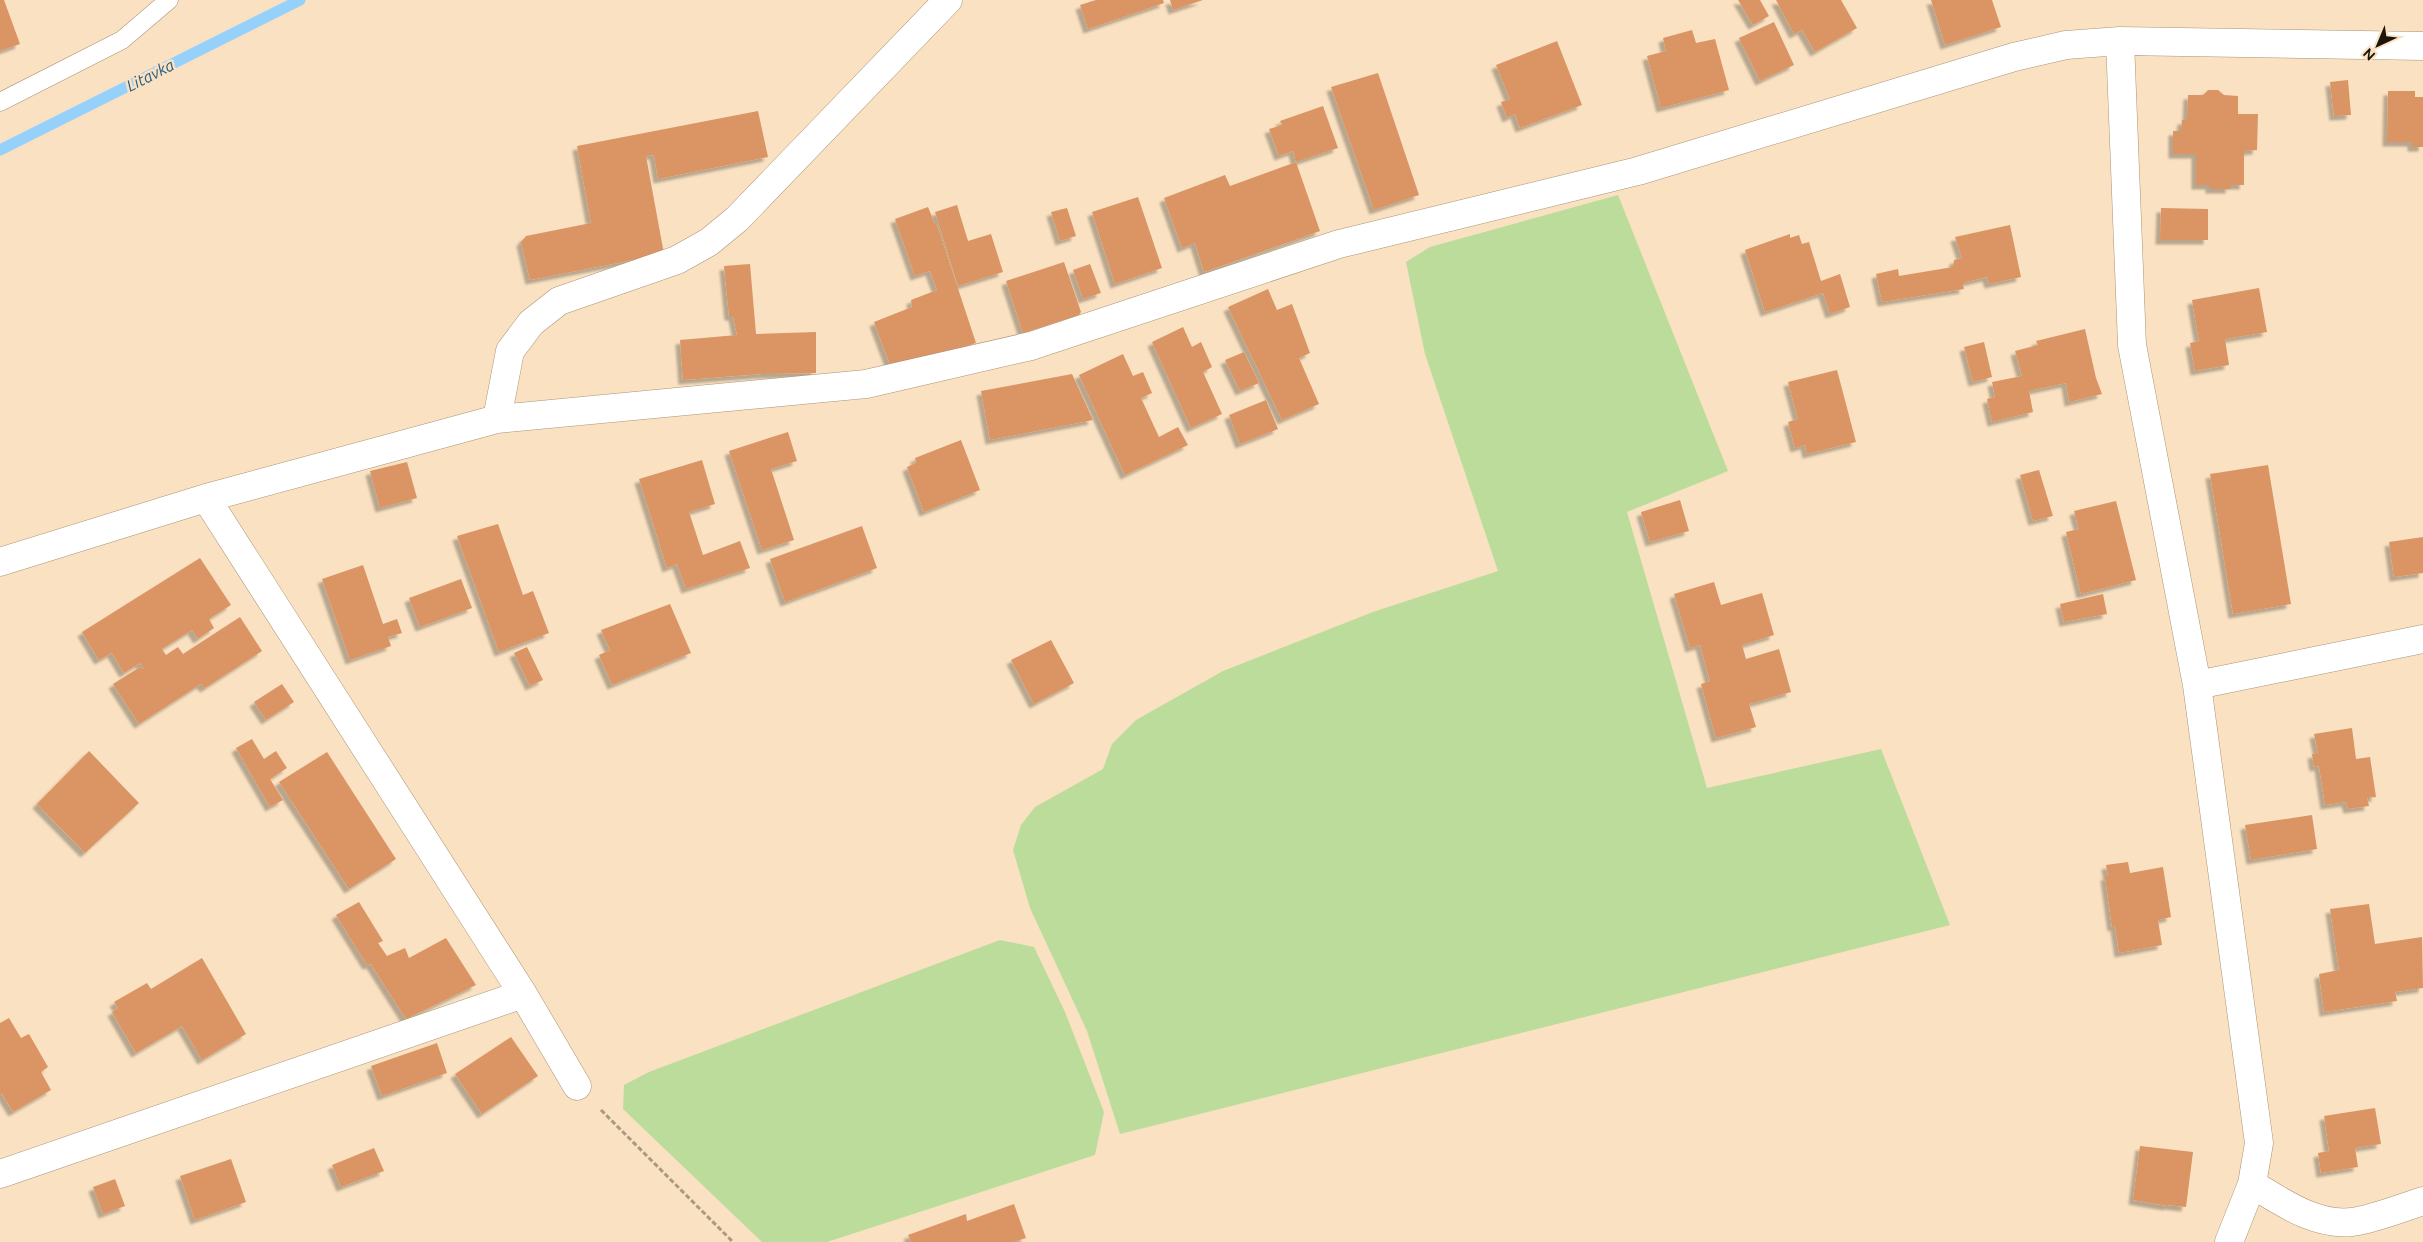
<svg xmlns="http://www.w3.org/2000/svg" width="2423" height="1242" font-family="Ubuntu,sans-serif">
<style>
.green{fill:#bcdc9b}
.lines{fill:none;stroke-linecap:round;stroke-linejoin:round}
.stream{stroke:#96d1fc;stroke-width:11}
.building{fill:#db9463;filter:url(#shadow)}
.lane-casing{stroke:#aa9476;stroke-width:19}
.street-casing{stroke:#aa9476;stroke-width:29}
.path{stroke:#ab9980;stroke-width:3;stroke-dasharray:5 2.5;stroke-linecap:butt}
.lane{stroke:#fff;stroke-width:18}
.street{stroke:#fff;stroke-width:28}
.labels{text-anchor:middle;stroke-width:5;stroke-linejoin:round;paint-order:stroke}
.water-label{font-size:16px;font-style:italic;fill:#265c81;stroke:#f9e1c1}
</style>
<defs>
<filter id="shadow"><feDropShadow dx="-4.5" dy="4.5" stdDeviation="1" flood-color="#0004"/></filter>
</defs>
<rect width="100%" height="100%" fill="#f9e1c1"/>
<path class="green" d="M1618,195l110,276 -101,41 80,276 174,-39 69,176 -830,209 -33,-103 -57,-123 -17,-58 8,-25 14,-18 68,-38 9,-25 24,-24 87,-49 150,-59 125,-41 -73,-217 -19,-92 24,-15z
M1000,940l34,7 31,65 39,100 -9,43 -268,87h-65l-139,-133 1,-24 25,-13z"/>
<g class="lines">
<path class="stream" d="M0,150l300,-150"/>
</g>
<path class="building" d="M0,0h4l16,44 -20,7z
M1096,0h67l1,3 -76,26 -8,-24z
M1170,0h33l-30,10z
M1738,0h22l9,16 -16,9z
M1776,0h65l16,28 -42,24 -13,-22 -8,4z
M1931,0h61l9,27 -56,18z
M1774,22l20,43 -34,16 -21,-43z
M1692,30l4,13 19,-4 14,51 -68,18 -14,-52 19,-5 -3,-13z
M1557,41l25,64 -62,23 -5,-14 -8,4 -6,-16 9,-3 -14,-34z
M1378,73l41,122 -45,15 -43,-123z
M2348,80l3,35 -17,1 -4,-34z
M2208,90h10l6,5 14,1v18h20l-1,36 -13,1v34h-14v4h-20v-4h-14v-31h-23v-23h8l1,-11h5l1,-25h15z
M2388,91h27v6h8v50h-11v-5h-25z
M1323,106l15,42 -42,14 -3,-11 -14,5 -10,-27 13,-4 -2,-4z
M758,111l10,46 -110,22 -4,-24 -8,1 18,98 -134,26 -9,-38 5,-6 65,-13 -14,-77z
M1296,162l24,69 -116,41 -9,-29 -13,5 -18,-50 61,-23 5,11z
M1138,197l24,71 -47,16 -23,-72z
M957,205l11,36 23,-7 12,38 -45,14 -23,-74z
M928,207l7,17 2,1 39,118 -84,27 -18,-48 38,-15 -1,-7 26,-10 -7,-19 -15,5 -20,-57z
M1067,208l9,28 -16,5 -9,-29z
M2161,208l47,1v31h-48z
M2010,225l11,52 -32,7 -2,-7 -21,5 -3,3 1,4 -82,13 -6,-28 22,-5 1,7 54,-9 1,-7 8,-2 -7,-21z
M1790,234v4l9,-3 3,9 7,-2 12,39 19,-7 10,33 -20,7 -7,-21 -58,19 -20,-62z
M1064,262l17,50 -2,3 -56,18 -17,-52z
M750,264l6,70 60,-2v41l-55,1 -78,6 -3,-40 57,-5 -4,-19h-4l-5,-50z
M1090,264l11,29 -18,6 -10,-29z
M2259,288l8,44 -42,7 4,26 -34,6 -5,-28 9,-2 -7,-41z
M1268,289l9,21 15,-6 18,49 -11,5 20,46 -37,16 -54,-113z
M1183,327l9,20 9,-5 11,25 -9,5 19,42 -31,14 -39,-86z
M2085,329l11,49 6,16 -33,8 -3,-19 -37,8 4,21 -41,10 -5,-23 8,-2 -3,-15 30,-6 -7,-25 23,-6 -2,-4z
M1984,342l8,35 -19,5 -9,-35z
M1244,352l15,31 -19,8 -15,-31z
M1123,354l10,22 10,-4 9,21 -11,5 18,39 19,-10 10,18 -63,30 -46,-100z
M1837,370l19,72 -49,12 -2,-9 -10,3 -7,-26 10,-3 -10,-37z
M1072,374l21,46 -103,20 -9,-49z
M1266,400l12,29 -38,15 -11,-29z
M788,432l9,29 -26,8 23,71 -32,10 -33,-99z
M961,440l19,50 -56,22 -17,-45 9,-4 -1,-5z
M702,460l13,44 -26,8 14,43 37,-14 10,27 -64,21 -9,-25 -10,4 -28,-89z
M407,462l10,36 -37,10 -10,-37z
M2268,465l23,139 -58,10 -23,-140z
M2039,470l14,46 -20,5 -13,-46z
M1680,500l9,31 -39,11 -9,-30z
M2116,501l20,79 -55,14 -15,-62 13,-3 -5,-18z
M498,524l25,71 10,-4 16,42 -50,19 -42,-116z
M862,526l15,42 -92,34 -15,-43z
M2423,537v36l-29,4 -5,-35z
M200,558l31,47 -22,14 5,9 -16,11 -6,-9 -30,19 4,6 12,-8 5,7 57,-37 22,34 -57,37 -4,-4 -62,40 -26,-40 27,-17 4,2 -4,-6 -16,10 -12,-20 -13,7 -17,-28z
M363,565l20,59 14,-5 5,14 -14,4 3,9 -41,14 -28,-81z
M461,579l11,29 -52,19 -11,-29z
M1714,582l7,23 41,-12 12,42 -32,10 4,14 33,-10 12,43 -42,12 7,23 -40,11 -15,-54 9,-3 -10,-36 -10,3 -16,-54z
M2103,594l4,20 -43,8 -4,-18z
M670,604l21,49 -79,32 -13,-30 11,-5 -9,-20z
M1051,640l23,43 -40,21 -23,-44z
M527,647l16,33 -13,6 -16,-33z
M282,684l12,18 -28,18 -12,-18z
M2352,728l4,31 14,-2 6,40 -9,1 2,8 -21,3 -2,-7 -21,3 -6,-39 -5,1 -2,-13 6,-1 -4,-19z
M252,739l12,20 12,-8 11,17 -17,11 13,21 -13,7 -34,-59z
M89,751l50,52 -54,50 -48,-49z
M327,752l69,107 -47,30 -70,-107z
M2312,815l5,34 -66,11 -6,-35z
M2128,862l2,11 33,-6 8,50 -13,3 4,25 -43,8 -4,-27 -3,1 -7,-51h3l-2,-11z
M359,902l24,39 -5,2 9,13 18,-8 4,10 37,-20 30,47 -70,34 -35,-55 -4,1 -31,-50z
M2369,904l6,40 47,-7 1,51 -28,4 2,9 -73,11 -5,-38 20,-4 -9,-61z
M202,958l44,76 -44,26 -20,-34 -46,27 -24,-41 6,-4 -4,-6 33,-19 4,6z
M9,1018l12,20 8,-4 19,33 -7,5 10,18 -38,22 -11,-18 -2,1v-72z
M511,1037l27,39 -56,38 -27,-40z
M437,1043l10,30 -65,23 -11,-30z
M2375,1108l6,36 -26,4 3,19 -37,6 -3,-20 11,-2 -5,-35z
M2140,1146l53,6 -7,55 -18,-2v1l-35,-6z
M374,1148l10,23 -43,16 -9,-22z
M231,1159l15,43 -51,18 -15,-44z
M115,1179l10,27 -22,8 -10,-27z
M1014,1204l12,34 -12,4h-103l-3,-7 58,-21 1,7z"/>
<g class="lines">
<g class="lane-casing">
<path id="lane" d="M0,102l122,-62 47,-40"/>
</g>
<g class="street-casing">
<path id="street" d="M2120,41l12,304 65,340 62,458 -7,41 -23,58
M497,419l13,-68 21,-28 28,-22 118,-41 32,-18 28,-23 211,-219
M206,498l317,496 54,92
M0,562l206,-64 291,-79 369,-35 165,-38 308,-102 299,-73 376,-114 52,-12 54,-4 303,5
M2197,685l226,-46
M0,1174l523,-180
M2252,1184c30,18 63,42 100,38 22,-3 49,-14 71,-21"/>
</g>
<path class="path" d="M601,1110l132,132"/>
<use href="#lane" class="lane"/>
<use href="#street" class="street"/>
</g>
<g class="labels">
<g class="water-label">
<text transform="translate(150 75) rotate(-27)" y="6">Litavka</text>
</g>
</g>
<g transform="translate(2378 45) rotate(224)" stroke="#f9e1c1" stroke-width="4" paint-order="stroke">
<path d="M0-4L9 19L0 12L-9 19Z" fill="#1c1409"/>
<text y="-8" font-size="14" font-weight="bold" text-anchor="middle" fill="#1c1409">N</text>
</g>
</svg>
